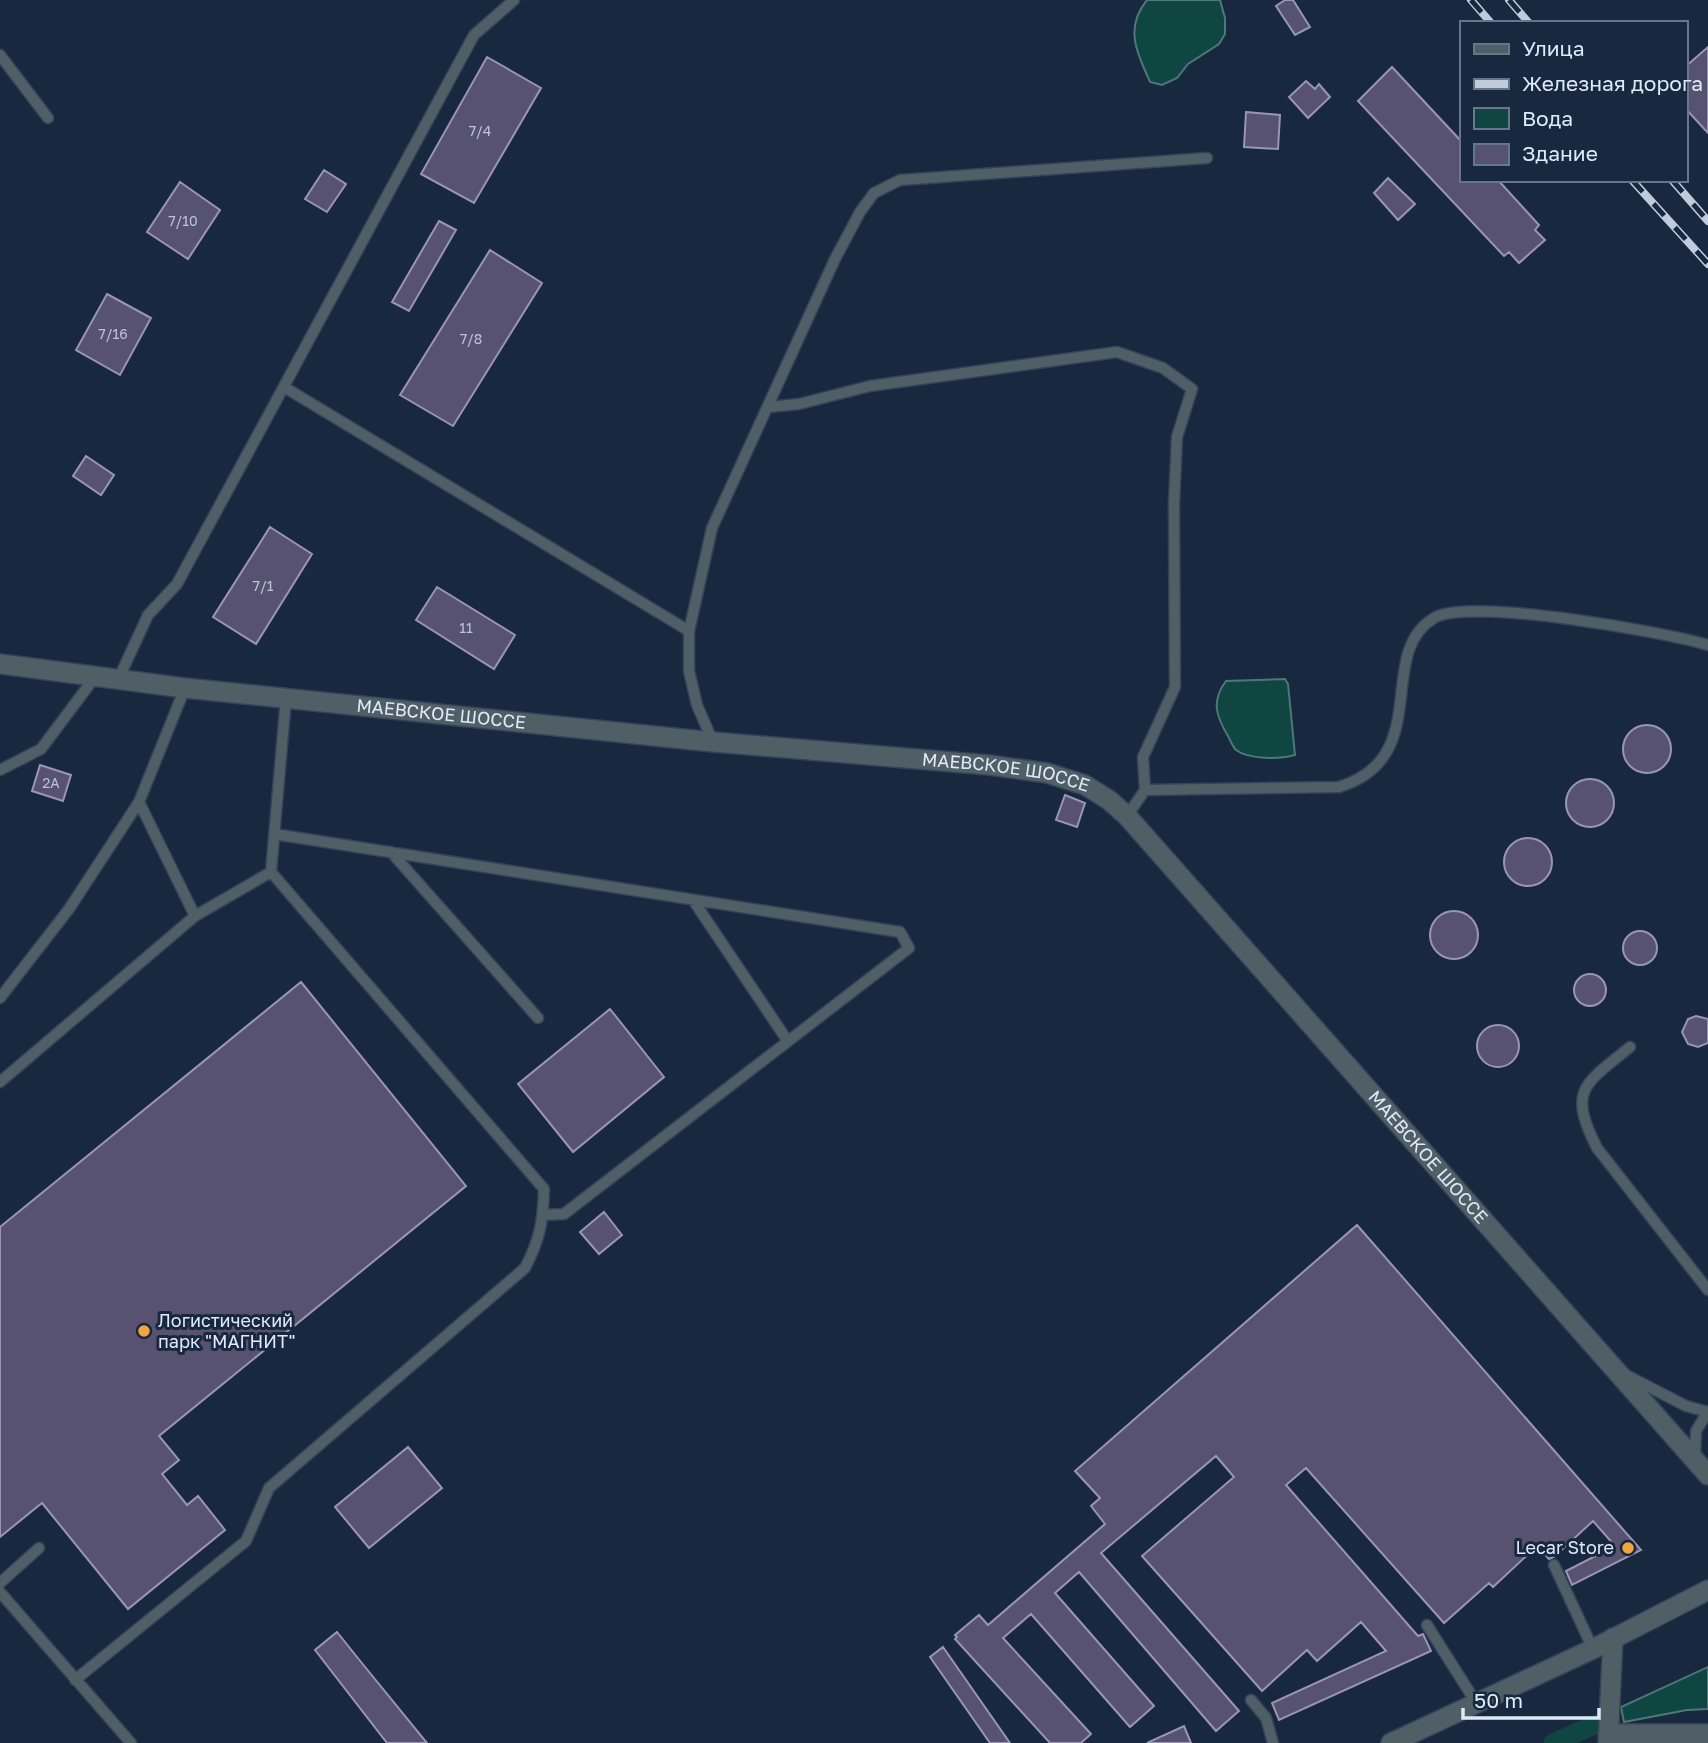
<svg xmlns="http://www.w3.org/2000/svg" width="1708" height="1743" font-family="'Golos Text',sans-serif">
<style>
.water{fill:#104642;stroke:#4e7779;stroke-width:2}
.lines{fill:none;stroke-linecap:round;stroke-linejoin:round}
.canal{stroke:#104642;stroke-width:19}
.building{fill:#575270;stroke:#9a95b6;stroke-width:2}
.service-casing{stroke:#344359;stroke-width:13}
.minor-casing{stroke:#344359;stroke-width:22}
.tertiary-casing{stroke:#344359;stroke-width:22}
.service{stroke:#505f66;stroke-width:10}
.minor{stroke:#505f66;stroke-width:19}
.tertiary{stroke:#505f66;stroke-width:19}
.rail-casing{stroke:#c0ccdc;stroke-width:8}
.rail{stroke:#18283f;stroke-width:5;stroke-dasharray:16;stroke-linecap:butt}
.poi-dot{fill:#f1a540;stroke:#18283f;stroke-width:2.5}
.labels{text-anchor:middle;stroke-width:6;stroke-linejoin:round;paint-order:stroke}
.number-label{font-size:14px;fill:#bdc4d7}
.street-label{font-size:18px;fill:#dfeaf9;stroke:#18283f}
.poi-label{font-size:18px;fill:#dfeaf9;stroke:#18283f;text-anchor:start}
</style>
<rect width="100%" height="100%" fill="#18283f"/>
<path class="water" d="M1147,0h73l5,18v16l-6,10 -31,20 -11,14 -15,7 -12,-3c-13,-30 -26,-54 -3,-82z
M1285,679l3,5 7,71c-14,4 -46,5 -59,-5 -3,-3 -6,-10 -8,-14 -12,-20 -17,-35 -2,-55z
M1708,1667v42l-21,1 -63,12 -3,-15z"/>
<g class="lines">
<path class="canal" d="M1553,1743l48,-21"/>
</g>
<path class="building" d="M1285,0h8l17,27 -15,8 -19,-29z
M1708,47v86l-23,-25v-41z
M487,57l54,31 -67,115 -53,-29z
M1392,67l69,74v39h37l41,45 -4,5 10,10 -26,23 -10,-11 -5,4 -146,-155z
M1306,81l9,8 4,-5 11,13 -22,21 -19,-21z
M1246,112l34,3 -2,34 -34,-2z
M324,170l22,14 -19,28 -22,-13z
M1388,178l27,26 -17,16 -24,-27z
M180,182l40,28 -32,49 -41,-27z
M439,221l17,9 -47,81 -17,-9z
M490,250l52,33 -89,143 -53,-31z
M107,294l44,24 -31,57 -44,-25z
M86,456l28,19 -13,20 -28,-19z
M270,527l42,27 -56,90 -43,-27z
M437,587l78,48 -21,34 -78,-49z
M1623 749a24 24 0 1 1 48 0a24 24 0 1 1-48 0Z
M40,765l31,10 -8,26 -31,-10z
M1566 803a24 24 0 1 1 48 0a24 24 0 1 1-48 0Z
M1065,795l20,8 -8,24 -21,-7z
M1504 862a24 24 0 1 1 48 0a24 24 0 1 1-48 0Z
M1430 935a24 24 0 1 1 48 0a24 24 0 1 1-48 0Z
M1623 948a17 17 0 1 1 34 0a17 17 0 1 1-34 0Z
M1574 990a16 16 0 1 1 32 0a16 16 0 1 1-32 0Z
M301,982l165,204 -307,250 20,24 -17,14 25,31 11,-9 27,34 -97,79 -86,-106 -42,34v-310z
M610,1009l54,68 -91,75 -55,-68z
M1696,1016l12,3v24l-10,4 -10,-3 -6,-12 6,-13z
M1477 1046a21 21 0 1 1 42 0a21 21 0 1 1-42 0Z
M604,1212l18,23 -23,19 -19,-22z
M1357,1225l284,325 -69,35 -6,-14 49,-25 -22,-25 -39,36 -5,2 -12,-13 -44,41 -4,-4 -45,40 -138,-155 -20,17 132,151 5,-2 8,17 -152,69 -7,-17 114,-52 -25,-29 -44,39 -10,-11 -45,41 -120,-135 92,-79 -18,-21 -115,97 138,158 -23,20 -137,-159 -24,21 99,113 -24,21 -99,-113 -28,24 88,96 -10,9h-31l-95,-104 2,-2 -2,-2 24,-20 9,10 117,-101 -14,-18 9,-8 -25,-27z
M408,1447l34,41 -73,60 -34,-41z
M337,1632l24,30 66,81h-40l-72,-93z
M943,1647l67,96h-20l-60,-86z
M1184,1726l7,17h-44z"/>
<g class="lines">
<g class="service-casing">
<path id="service" d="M0,55l48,63
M284,387l405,244
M769,407l30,-3 71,-18 247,-34 46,16 29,21 -15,48 -3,67 1,183 -32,70 2,33
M118,680l30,-65 29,-31 297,-549 40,-35
M713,742l-16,-37 -8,-34v-40l23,-103 123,-269 25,-47 14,-19 26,-13 307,-22
M0,770l41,-21 54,-72
M1127,816l18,-26 194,-3c96,-30 35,-133 95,-169 34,-21 231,14 274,27
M274,834l626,98 9,16 -345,266 -21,1
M391,852l147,166
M271,872l15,-174
M693,900l94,140
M0,998l69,-89 70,-107
M1630,1047c-45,37 -63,42 -33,101l111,142
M0,1082l195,-166
M1628,1376l58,30 22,6
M1695,1459l1,-28 11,-18
M1554,1565l39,84
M0,1583l39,-35
M0,1592l131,151
M1427,1625l50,79
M75,1680l171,-139 23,-53 256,-220c15,-29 18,-46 19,-79l-273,-317 -76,44 -56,-114 46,-114
M1251,1700l15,18 7,25"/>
</g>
<g class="minor-casing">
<path id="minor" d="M1608,1734h100
M1391,1743l202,-94 115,-59
M1608,1743l5,-105"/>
</g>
<g class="tertiary-casing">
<g id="tertiary">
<path id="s1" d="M0,664l185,24 528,54 276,23 58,8 38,12 24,15 18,16 581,659"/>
</g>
</g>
<use href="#service" class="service"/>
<use href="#minor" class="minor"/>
<use href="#tertiary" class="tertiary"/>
<g class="rail-casing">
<path id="rail" d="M1471,0l20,23
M1509,0l20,23
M1632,180l76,84
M1672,180l36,41"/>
</g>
<use href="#rail" class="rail"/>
</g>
<g class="poi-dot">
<circle cx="144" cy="1331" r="7"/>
<circle cx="1628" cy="1548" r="7"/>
</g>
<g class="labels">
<g class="number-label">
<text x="480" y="136">7/4</text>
<text x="183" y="226">7/10</text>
<text x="113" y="339">7/16</text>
<text x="471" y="344">7/8</text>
<text x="263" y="591">7/1</text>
<text x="466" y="633">11</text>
<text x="51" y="788">2А</text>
</g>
<g class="street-label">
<text dy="6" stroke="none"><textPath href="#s1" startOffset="444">МАЕВСКОЕ ШОССЕ</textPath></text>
<text dy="6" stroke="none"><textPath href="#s1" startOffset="1012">МАЕВСКОЕ ШОССЕ</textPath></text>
<text dy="6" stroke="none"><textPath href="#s1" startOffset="1600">МАЕВСКОЕ ШОССЕ</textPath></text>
</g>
<g class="poi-label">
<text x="158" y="1327">Логистический<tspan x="158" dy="21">парк "МАГНИТ"</tspan></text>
<text x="1614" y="1554" text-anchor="end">Lecar Store</text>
</g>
</g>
<rect x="1460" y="21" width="228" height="161" fill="#18283f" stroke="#687689" stroke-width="2"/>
<rect x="1474" y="44" width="35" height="10" fill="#505f66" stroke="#687689" stroke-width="2"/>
<text x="1522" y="56" font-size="21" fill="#dfeaf9">Улица</text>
<rect x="1474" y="79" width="35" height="10" fill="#c0ccdc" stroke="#687689" stroke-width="2"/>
<text x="1522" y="91" font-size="21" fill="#dfeaf9">Железная дорога</text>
<rect x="1474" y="108" width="35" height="21" fill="#104642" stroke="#687689" stroke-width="2"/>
<text x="1522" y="126" font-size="21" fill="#dfeaf9">Вода</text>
<rect x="1474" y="144" width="35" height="21" fill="#575270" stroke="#687689" stroke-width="2"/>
<text x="1522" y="161" font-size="21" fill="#dfeaf9">Здание</text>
<path d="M1463 1708v10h136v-10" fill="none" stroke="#dfeaf9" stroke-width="3.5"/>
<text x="1474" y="1708" font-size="21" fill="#dfeaf9" stroke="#18283f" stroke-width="5" paint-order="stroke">50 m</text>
</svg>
